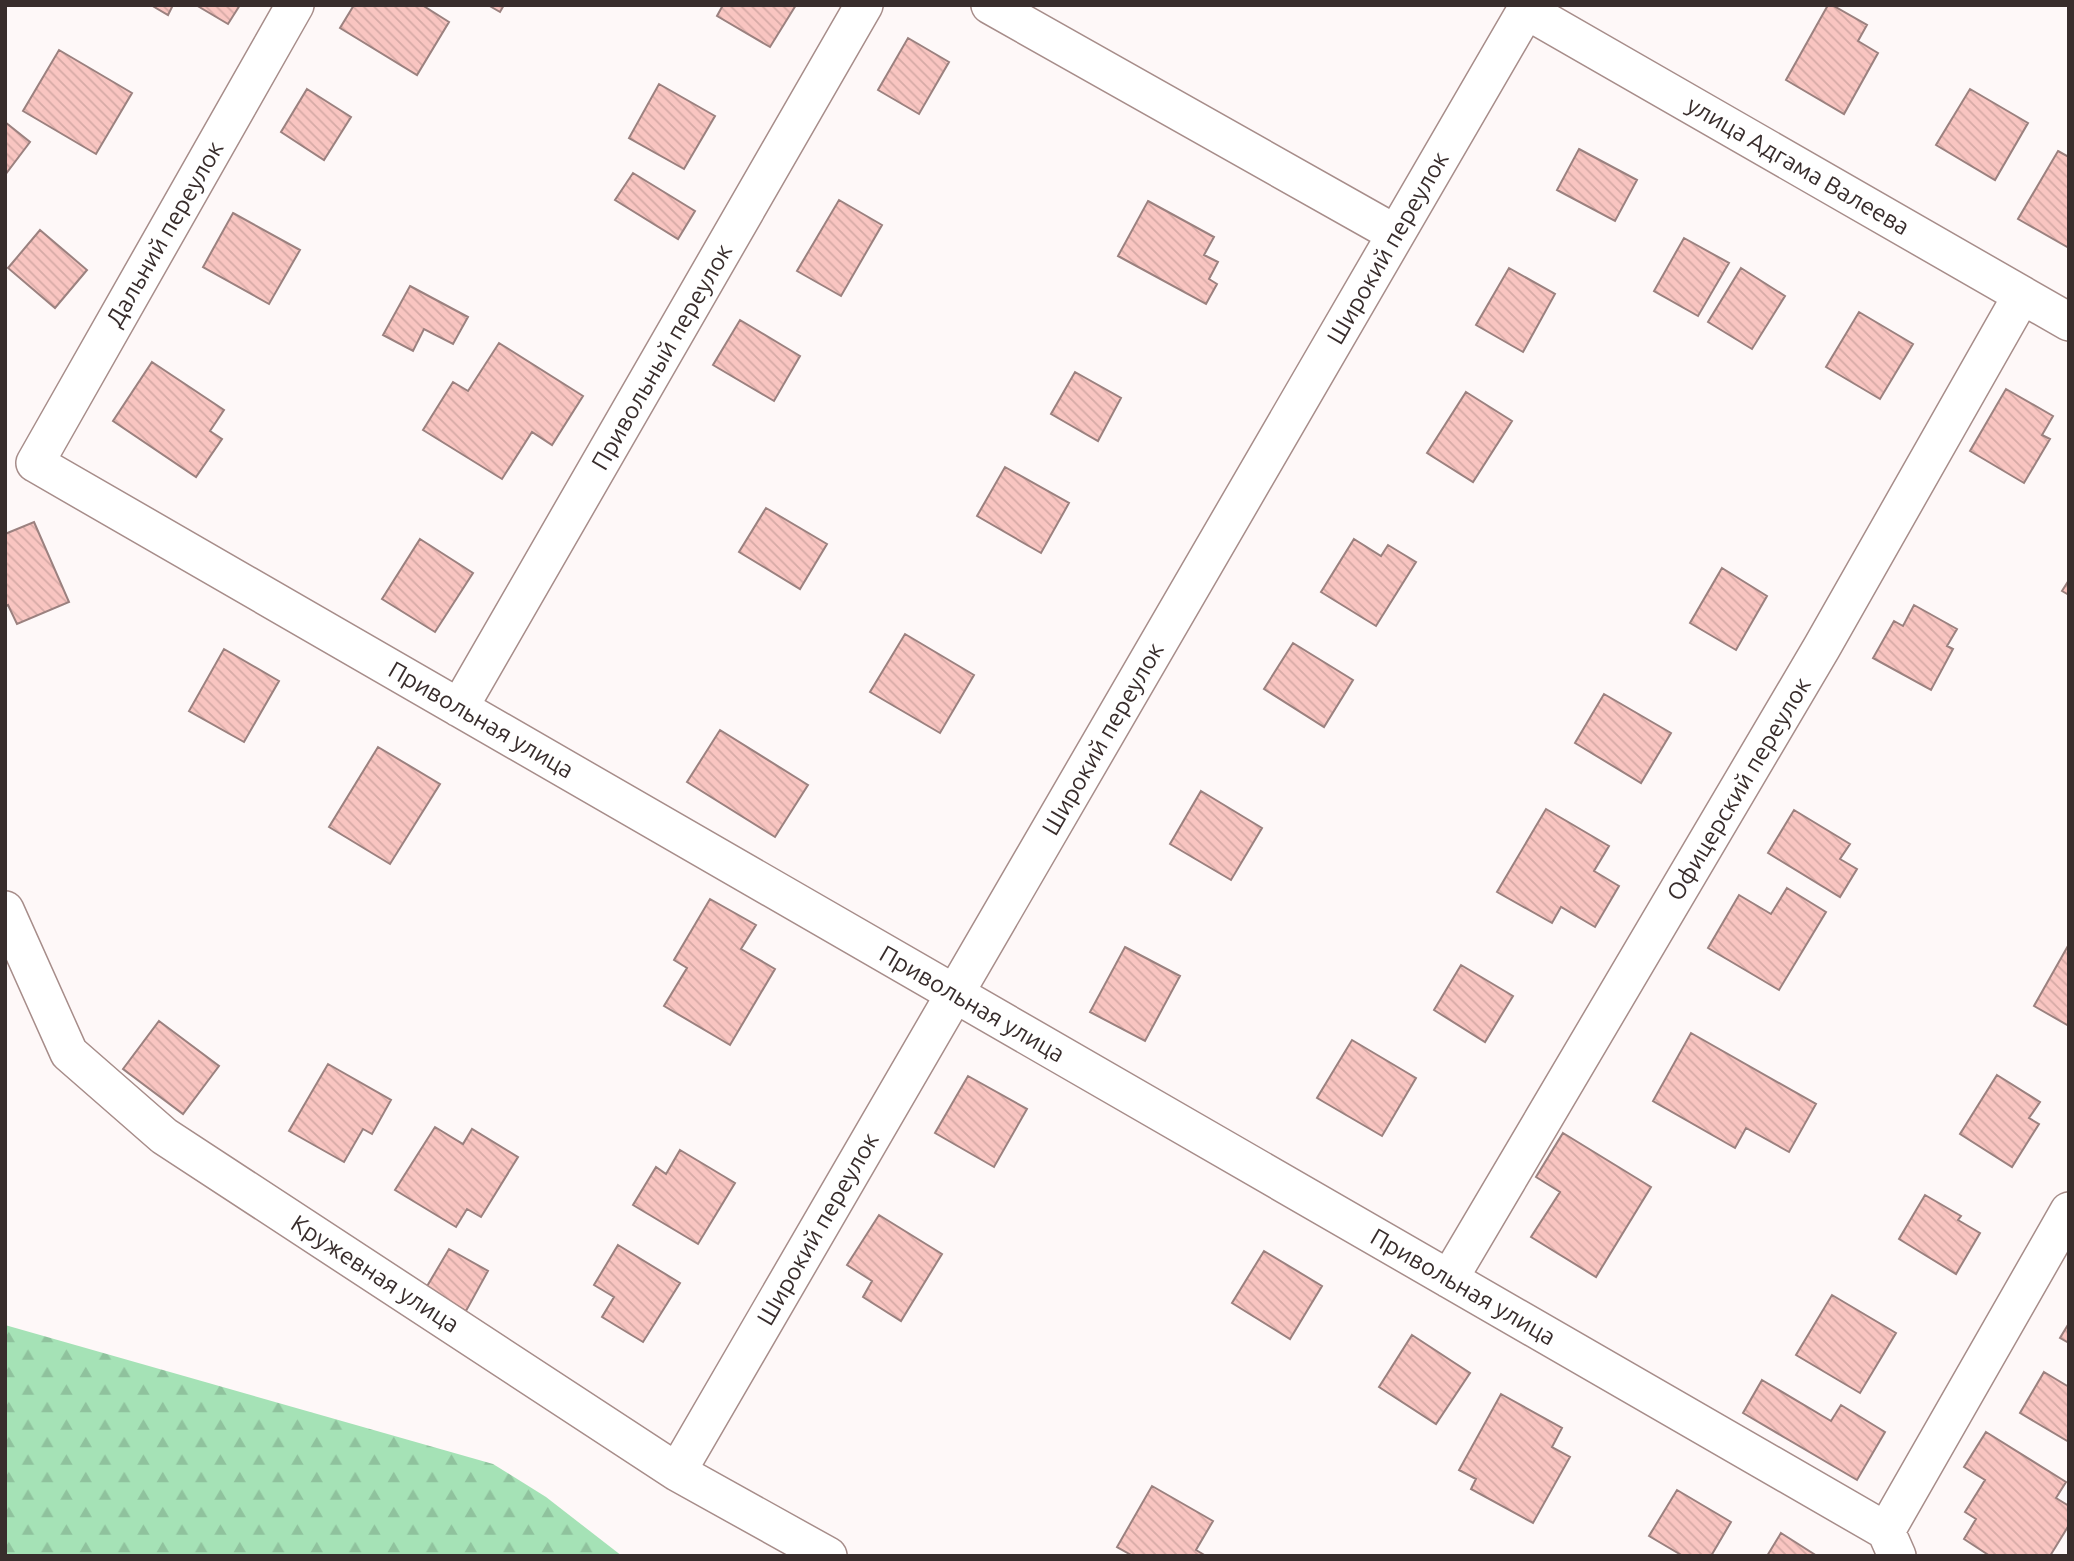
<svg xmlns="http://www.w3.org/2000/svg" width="2074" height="1561" font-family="Ubuntu,sans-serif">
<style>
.forest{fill:url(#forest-firs)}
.building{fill:url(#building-back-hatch);stroke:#9b817f;stroke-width:2}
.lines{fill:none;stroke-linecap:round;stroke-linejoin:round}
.minor-casing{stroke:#a78d8a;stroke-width:40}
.minor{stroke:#fff;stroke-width:37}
.labels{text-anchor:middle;stroke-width:5;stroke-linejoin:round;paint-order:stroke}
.street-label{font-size:24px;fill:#382d2c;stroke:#fff}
</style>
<defs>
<pattern id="forest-firs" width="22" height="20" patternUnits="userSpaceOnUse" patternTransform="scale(1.75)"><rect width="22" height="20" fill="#a5e2b6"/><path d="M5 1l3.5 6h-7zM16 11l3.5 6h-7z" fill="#8fc29d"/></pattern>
<pattern id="building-back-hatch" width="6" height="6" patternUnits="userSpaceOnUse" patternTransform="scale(1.75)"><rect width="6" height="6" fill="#f9c5c1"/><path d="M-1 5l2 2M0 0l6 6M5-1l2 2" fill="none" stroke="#d6aaa6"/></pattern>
</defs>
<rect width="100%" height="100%" fill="#fef8f8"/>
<path class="forest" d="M5,1325l488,139 53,33 76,59h-617z"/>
<path class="building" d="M151,5h22l-5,10z
M196,5h44l-12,19z
M354,5h68l27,17 -32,53 -77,-47z
M488,5h16l-4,7z
M723,5h73l-26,42 -53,-31z
M1828,5h4l35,20 -9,16 20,12 -34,61 -58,-34z
M908,38l41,24 -30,52 -41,-24z
M59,50l73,43 -36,61 -73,-43z
M659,84l56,32 -31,53 -55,-31z
M307,89l44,28 -27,43 -43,-28z
M1970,89l58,34 -33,57 -59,-35z
M5,122l25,20 -25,33z
M1579,149l58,31 -22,41 -58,-31z
M2058,151l11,6v91l-51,-29z
M633,173l62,38 -17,28 -63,-39z
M839,200l43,25 -41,71 -44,-25z
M1148,201l66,36 -10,18 14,7 -9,17 8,5 -11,20 -88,-48z
M233,213l67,37 -31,54 -66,-37z
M40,230l47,40 -32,38 -47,-40z
M1684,238l45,25 -31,53 -44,-25z
M1509,268l46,26 -32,58 -47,-27z
M1741,268l44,28 -33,53 -44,-27z
M410,286l58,31 -15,27 -29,-15 -11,22 -30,-16z
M1859,312l54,32 -33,55 -54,-32z
M740,320l60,36 -26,45 -61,-36z
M499,343l84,53 -31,49 -20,-13 -30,47 -79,-49 30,-48 15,9z
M152,362l72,48 -14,21 12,8 -26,38 -83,-56z
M1075,372l46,26 -23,43 -47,-27z
M2006,389l47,27 -11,19 8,4 -26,44 -54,-32z
M1466,392l46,29 -39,61 -46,-29z
M1005,467l64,36 -28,50 -64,-37z
M766,508l61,36 -27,45 -61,-37z
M34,522l35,80 -52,22 -9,-19 -3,2v-73z
M420,539l53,34 -38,59 -53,-33z
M1354,539l27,17 7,-11 28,17 -40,64 -55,-34z
M1722,568l45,28 -31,54 -46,-27z
M2069,580v15l-7,-4z
M1914,605l43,24 -10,17 6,3 -22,41 -58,-32 21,-37 9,5z
M905,634l69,41 -34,58 -70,-41z
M1293,643l60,37 -29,47 -60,-38z
M224,649l55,32 -35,61 -55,-31z
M1604,694l67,39 -30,50 -66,-40z
M720,730l88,55 -33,52 -88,-55z
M378,747l62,37 -50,80 -61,-37z
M1201,791l61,37 -31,52 -61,-36z
M1546,809l63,37 -15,25 25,15 -24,41 -34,-20 -9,16 -55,-31z
M1794,810l56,34 -10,15 17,10 -17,28 -72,-44z
M1787,888l39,24 -47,78 -71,-42 31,-53 32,19z
M710,899l46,26 -15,24 34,20 -45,76 -66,-39 23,-38 -13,-8z
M2069,944v82l-35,-20z
M1125,947l55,29 -35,65 -55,-29z
M1461,965l52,31 -28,46 -51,-32z
M159,1021l60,45 -36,48 -60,-45z
M1691,1033l125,71 -27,48 -43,-24 -11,20 -82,-47z
M1352,1040l64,38 -34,58 -65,-38z
M328,1064l63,36 -19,34 -9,-5 -19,33 -55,-31z
M1997,1075l43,27 -11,16 10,6 -27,43 -52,-33z
M968,1076l59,33 -33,58 -59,-34z
M435,1127l28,17 9,-15 46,28 -37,60 -14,-8 -11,18 -61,-37z
M1563,1133l88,54 -55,90 -65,-40 29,-45 -24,-15z
M680,1150l55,33 -37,61 -65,-39 23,-38 10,7z
M1925,1195l36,21 -3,4 22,13 -24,41 -57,-35z
M879,1215l63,39 -41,67 -38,-24 9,-16 -25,-16z
M618,1245l62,38 -37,59 -41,-25 12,-20 -20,-12z
M449,1249l39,22 -22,40 -40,-23z
M1264,1251l58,35 -32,53 -58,-36z
M1832,1295l64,38 -36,60 -64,-38z
M2069,1323v20l-9,-5z
M1412,1335l58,38 -34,51 -57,-37z
M2044,1372l25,15v55l-49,-29z
M1762,1380l69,41 10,-16 44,27 -28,48 -114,-67z
M1501,1394l61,34 -10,19 18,10 -37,66 -62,-34 5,-10 -17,-9z
M1986,1432l80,50 -10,16 13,8v19l-19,31h-60l-26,-17 12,-20 -11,-7 20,-32 -21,-13z
M1152,1486l61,35 -17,29 10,6h-73l-16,-9z
M1677,1490l54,32 -20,34h-28l-34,-20z
M1781,1533l36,23h-50z"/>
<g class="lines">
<g class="minor-casing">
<path id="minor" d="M990,5l406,229
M1526,10l543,312
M35,463l1851,1068 11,25
M35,463l260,-458
M459,708l405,-703
M5,910l64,143 95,83 513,336 151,84
M1449,1279l373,-632 200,-352
M677,1472l852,-1467
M1886,1531l183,-320"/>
</g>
<use href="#minor" class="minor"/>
</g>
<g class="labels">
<g class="street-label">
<text transform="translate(1798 166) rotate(30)" y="8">улица Адгама Валеева</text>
<text transform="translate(165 234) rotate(-60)" y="8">Дальний переулок</text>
<text transform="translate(1388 248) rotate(-60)" y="8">Широкий переулок</text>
<text transform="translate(662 357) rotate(-60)" y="8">Привольный переулок</text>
<text transform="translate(481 720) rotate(30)" y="8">Привольная улица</text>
<text transform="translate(1103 739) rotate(-60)" y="8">Широкий переулок</text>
<text transform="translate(1739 789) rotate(-59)" y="8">Офицерский переулок</text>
<text transform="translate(972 1004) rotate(30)" y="8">Привольная улица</text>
<text transform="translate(818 1229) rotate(-60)" y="8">Широкий переулок</text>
<text transform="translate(375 1274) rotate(33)" y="8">Кружевная улица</text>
<text transform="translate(1463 1287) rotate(30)" y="8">Привольная улица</text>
</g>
</g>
<rect width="2074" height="1561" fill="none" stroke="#382d2c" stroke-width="14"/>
</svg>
